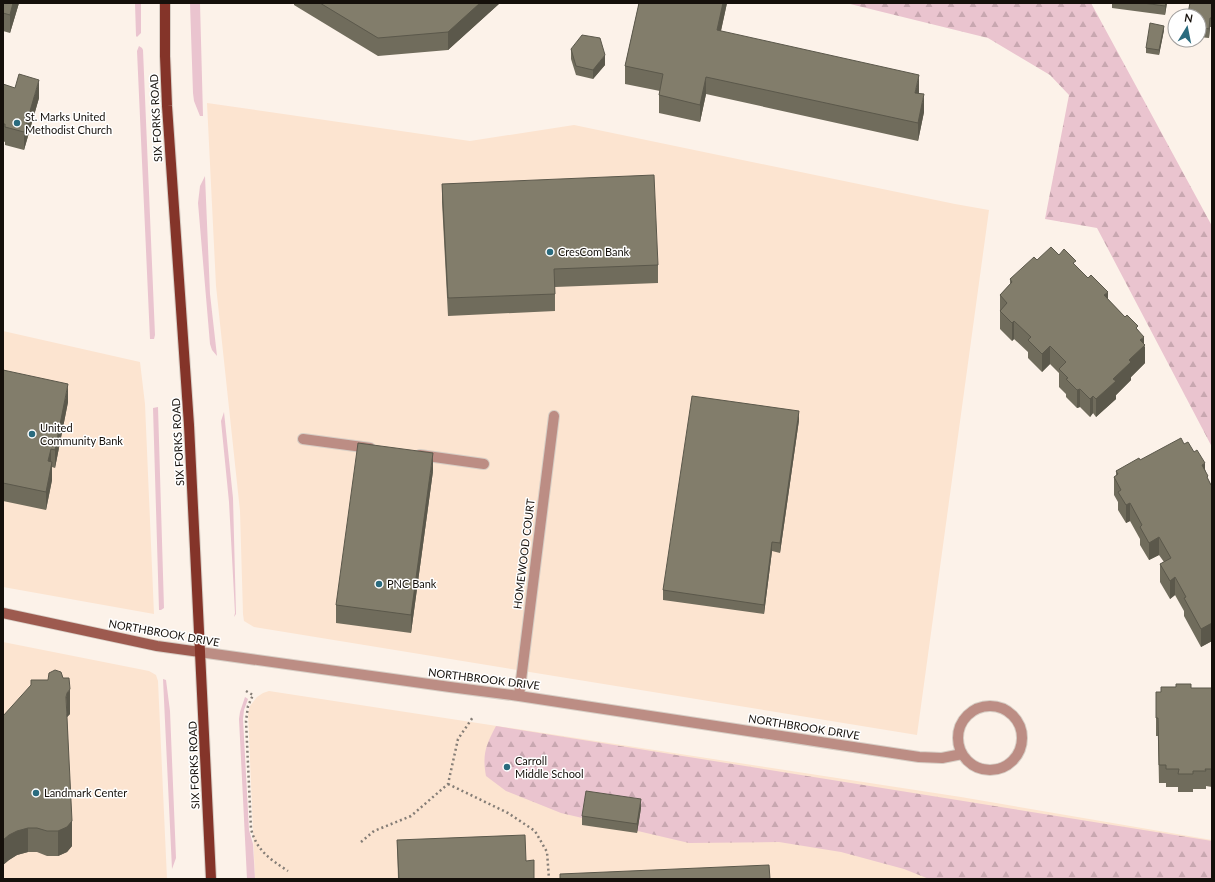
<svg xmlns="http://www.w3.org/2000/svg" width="1215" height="882" font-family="Lato,sans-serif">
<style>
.built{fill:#fce4d0}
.grass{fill:#eac4cf}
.forest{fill:url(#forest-firs)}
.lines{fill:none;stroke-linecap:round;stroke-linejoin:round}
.lane-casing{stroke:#d7cec5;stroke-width:12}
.street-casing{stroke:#d7cec5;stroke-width:12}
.secondary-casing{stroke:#d7cec5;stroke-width:12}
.primary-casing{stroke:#d7cec5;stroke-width:12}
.path{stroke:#847d76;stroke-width:2.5;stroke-dasharray:2 3;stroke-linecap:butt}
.lane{stroke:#bc8d84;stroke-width:10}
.street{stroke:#bc8d84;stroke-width:10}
.secondary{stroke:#9d5a4f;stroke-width:10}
.primary{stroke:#843429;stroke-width:10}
.wall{fill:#706c5c}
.shaded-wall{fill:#5b584b}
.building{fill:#827d6b;stroke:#5b584b}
.poi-dot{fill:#2a6b7e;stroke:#fff;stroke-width:1.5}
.labels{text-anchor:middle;stroke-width:3;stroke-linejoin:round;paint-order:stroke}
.poi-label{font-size:11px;fill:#15100b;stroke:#fff;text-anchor:start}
.street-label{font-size:11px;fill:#15100b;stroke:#fff}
</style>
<defs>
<pattern id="forest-firs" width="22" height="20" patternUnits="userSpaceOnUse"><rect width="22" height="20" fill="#eac4cf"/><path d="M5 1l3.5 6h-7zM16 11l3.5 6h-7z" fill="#c8a7b0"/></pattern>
</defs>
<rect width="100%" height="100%" fill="#fcf2e9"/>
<path class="built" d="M207,103l263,38 104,-16 381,79 34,6 -72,525 -663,-108 -10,-6 -1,-7 -3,-103 -24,-225z
M3,331l137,31 5,42 9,210 -151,-27z
M3,642l146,29 7,4 2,6 9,198h-164z
M269,691l692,106 251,43v39h-957l-7,-166 2,-7 7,-9 6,-4z"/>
<path class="grass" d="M135,3h6v30l-4,4 -1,-1z
M190,3h10l3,113h-3l-6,-15 -1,-8z
M139,46l3,2 1,2 12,285 -1,4h-4l-13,-288z
M205,176l5,118 7,62 -5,-6 -2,-6 -12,-141 2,-17z
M158,407l6,201 -3,2h-2l-6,-202z
M224,412l9,86 3,116 -2,3 1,-4 -6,-111 -8,-81z
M163,679l3,1 4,31 6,147 -4,11z
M245,697l3,2 -4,11 -1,9 6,111 4,14 2,35h-8l-8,-160 1,-7z"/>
<path class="forest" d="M846,3h245l121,223v221l-115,-219 -52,-9 24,-124 -19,-20 -62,-37z
M496,726l716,115v38h-283l-25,-10 -63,-17 -62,-10 -90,1 -128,-30 -55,-22 -20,-15c-4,-22 0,-31 10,-50z"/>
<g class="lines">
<g class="lane-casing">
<path id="lane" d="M303,439l67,9
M420,455l64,9"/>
</g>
<g class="street-casing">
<path id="street" d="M200,652l250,35 69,9 400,61 23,1 20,-4
M519,696l35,-280
M958 738a32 32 0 1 1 64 0a32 32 0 1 1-64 0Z"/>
</g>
<g class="secondary-casing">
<path id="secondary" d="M3,613l154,33 43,6"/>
</g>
<g class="primary-casing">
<path id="primary" d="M165,3v53l2,50 22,319 22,454"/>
</g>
<path class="path" d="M246,691l7,4 -5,11 -2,15 5,108c6,22 19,30 37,42
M448,784l60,29 27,18 12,21 2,27
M361,842l13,-11 37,-15 37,-32 10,-45 15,-22"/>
<use href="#lane" class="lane"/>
<use href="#street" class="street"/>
<use href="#secondary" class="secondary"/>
<use href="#primary" class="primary"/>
</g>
<path class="wall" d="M3,3h16l-9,30 -7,-2z
M294,3h206l-52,47 -70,6 -84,-51z
M639,3h88l-6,28 198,62 5,19 -6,29 -212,-47 -6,28 -41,-9v-18l1,-4 -35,-7v-18z
M1112,3h55l-2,12 -53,-7z
M1212,3v24h-2l-1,11 -10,-1v-21h-11v-3z
M1164,30l-5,25 -13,-2v-5z
M571,49l34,16 -12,14 -17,-4 -5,-16z
M3,84l36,14 -15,52 -19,-5v-3l-2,-1z
M442,184l216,81v18l-103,4v24l-107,5 -6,-114z
M1059,255l17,11 49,51 13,13 6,14 1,19 -14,14v3l-15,15v4l-20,18 -3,-4 -3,4 -10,-10 -3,1 -11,-11v-3l-7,-7v-14l-9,-9 -8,8 -14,-14v-6l-14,-13 -2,2 -12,-12v-34l10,-11v-5l27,-19z
M3,370l65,32 -13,66 -3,-1v13l-6,30 -43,-9z
M799,420l-19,133 -8,-2 -8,63 -101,-14v-10z
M1184,444l10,8 11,17 3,11 3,5 1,-1v157l-11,6 -17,-31v-5l-9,-16 -5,4 -10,-17v-18l4,-2 -5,-7 -10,5 -9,-15v-6l-10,-18 -4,2 -8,-13v-8l-4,-7v-18l2,-1v-5l24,-11z
M433,471l-22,162 -75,-10v-18z
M1191,688h21v99l-6,-1v3h-13v3h-15v-5h-12v-4h-7l-1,-47h-2v-44h5z
M70,714l-3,3 5,129 -5,6 -9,4h-11l-10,-4h-9l-11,3 -8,5 -6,5v-149z
M641,808l-4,25 -55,-8v-9z
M397,840l129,21 8,18h-136z"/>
<path class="shaded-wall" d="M13,3h6l-9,30v-18z
M480,3h20l-52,47v-18z
M723,3h4l-10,45v-18z
M1166,3h1l-2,12v-9z
M1210,18v9l-1,11v-9z
M1164,26v4l-5,25v-5z
M605,55v10l-12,14v-9z
M919,75v18h-4z
M706,77v17l-6,28v-17z
M39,80v18l-15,52v-18z
M924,94v18l-6,29v-18z
M1108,292v18l-4,-15z
M1014,321v18l-2,2v-18z
M1144,337v10l1,-2v18l-14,14v3l-15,15v4l-20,18v-18l33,-39 11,-20z
M1050,346v18l-8,8v-18z
M68,384v18l-13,66v-18z
M1080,389v18l-3,1v-18z
M1093,396v17l-3,4v-18z
M799,411v9l-19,133v-10z
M51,449v18l-3,-6z
M433,453v18l-22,162v-18z
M52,462v18l-6,30v-18z
M1205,463v18l-3,-16z
M1130,503v18l-4,2v-18z
M1159,537v18l-10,5v-17z
M772,542v9l-8,63v-9z
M1175,577v18l-5,4v-18z
M1212,623v18l-11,6v-18z
M70,689v25l-3,3 -1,-20 1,-4z
M641,799v9l-4,25v-9z
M72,821v25l-5,6 -9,4v-25z
M28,828v24l-11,3 -8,5 -6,5v-25l6,-5 8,-4z"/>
<path class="building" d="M3,3h10l-3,12 -7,-2z
M320,3h160l-32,29 -70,6z
M639,3h84l-6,27 202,45 -4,18 9,1 -6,29 -212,-46 -6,28 -41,-10 4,-21 -38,-8z
M1143,3h23l-1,3z
M1190,3h22v15h-2l-1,11 -10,-2v-11h-6v-2l-5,-1z
M1150,23l14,3 -5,24 -13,-2z
M582,35l18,3 5,17 -12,15 -17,-4 -5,-17z
M19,74l20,6 -15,52 -19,-5v-3h-2v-40l12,4z
M654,175l4,90 -104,4 1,25 -107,4 -6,-114z
M1051,247l8,8 5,-6 12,12 -3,2 15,15 3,-3 17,17 -4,3 21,22 2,-2 11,11 -2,2 8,9 -4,3 5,5 -16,15 2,2 -18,17 3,2 -20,18 -3,-3 -3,3 -10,-10 -3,1 -11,-11 2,-1 -9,-9 7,-7 -16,-16 -8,8 -14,-14 3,-3 -17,-16 -2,2 -12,-12 7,-8 -7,-8 12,-13 -2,-3 24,-22 3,3z
M3,370l65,14 -13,66 -4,-1 -3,12 4,1 -6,30 -43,-9z
M692,396l107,15 -19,132 -8,-1 -8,63 -101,-15z
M1181,438l3,6 4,-2 6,10 3,-2 8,13 -3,2 6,11 -1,1 4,8 1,-1v139l-11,6 -17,-31 2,-1 -11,-20 -5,4 -10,-17 11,-6 -12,-21 -10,6 -9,-16 2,-2 -12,-22 -4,2 -8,-13 3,-2 -7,-13 4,-3 -2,-3 23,-13 1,2z
M358,443l75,10 -22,162 -75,-10z
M55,670l6,2 2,6h6l1,11 -3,4 -1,4 6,124 -5,6 -9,4h-11l-10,-3h-9l-11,3 -8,4 -6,5v-124l28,-31v-5h17l1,-7z
M1176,684h15v4h21v81h-7l1,2h-13v3h-15l1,-5h-13v-4h-7l-1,-47h-2v-26h5v-5h15z
M586,791l55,8 -4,25 -55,-8z
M525,835l1,26 8,-1v19h-135l-2,-39z
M769,865l1,14h-210v-5z"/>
<g class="poi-dot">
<circle cx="17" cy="123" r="4"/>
<circle cx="550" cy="252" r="4"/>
<circle cx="32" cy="434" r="4"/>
<circle cx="379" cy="584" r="4"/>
<circle cx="507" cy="767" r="4"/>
<circle cx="36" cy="793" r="4"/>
</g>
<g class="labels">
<g class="poi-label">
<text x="25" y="121">St. Marks United<tspan x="25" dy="13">Methodist Church</tspan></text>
<text x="558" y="256">CresCom Bank</text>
<text x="40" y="432">United<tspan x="40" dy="13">Community Bank</tspan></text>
<text x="387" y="588">PNC Bank</text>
<text x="515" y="765">Carroll<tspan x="515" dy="13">Middle School</tspan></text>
<text x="44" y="797">Landmark Center</text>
</g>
<g class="street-label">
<text transform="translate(156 118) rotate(-93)" y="4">SIX FORKS ROAD</text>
<text transform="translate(178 442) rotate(-93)" y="4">SIX FORKS ROAD</text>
<text transform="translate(524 554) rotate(-83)" y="4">HOMEWOOD COURT</text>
<text transform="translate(164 633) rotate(10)" y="4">NORTHBROOK DRIVE</text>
<text transform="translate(484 679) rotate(7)" y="4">NORTHBROOK DRIVE</text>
<text transform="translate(804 727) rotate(9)" y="4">NORTHBROOK DRIVE</text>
<text transform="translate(194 765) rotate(-92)" y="4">SIX FORKS ROAD</text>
</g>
</g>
<rect width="1215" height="882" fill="none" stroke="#15100b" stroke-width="8"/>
<g transform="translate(1187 28) rotate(10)"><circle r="19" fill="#ffffff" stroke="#a19f9d"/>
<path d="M0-3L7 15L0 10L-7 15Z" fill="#2a6b7e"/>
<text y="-6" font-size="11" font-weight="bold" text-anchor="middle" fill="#15100b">N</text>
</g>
</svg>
